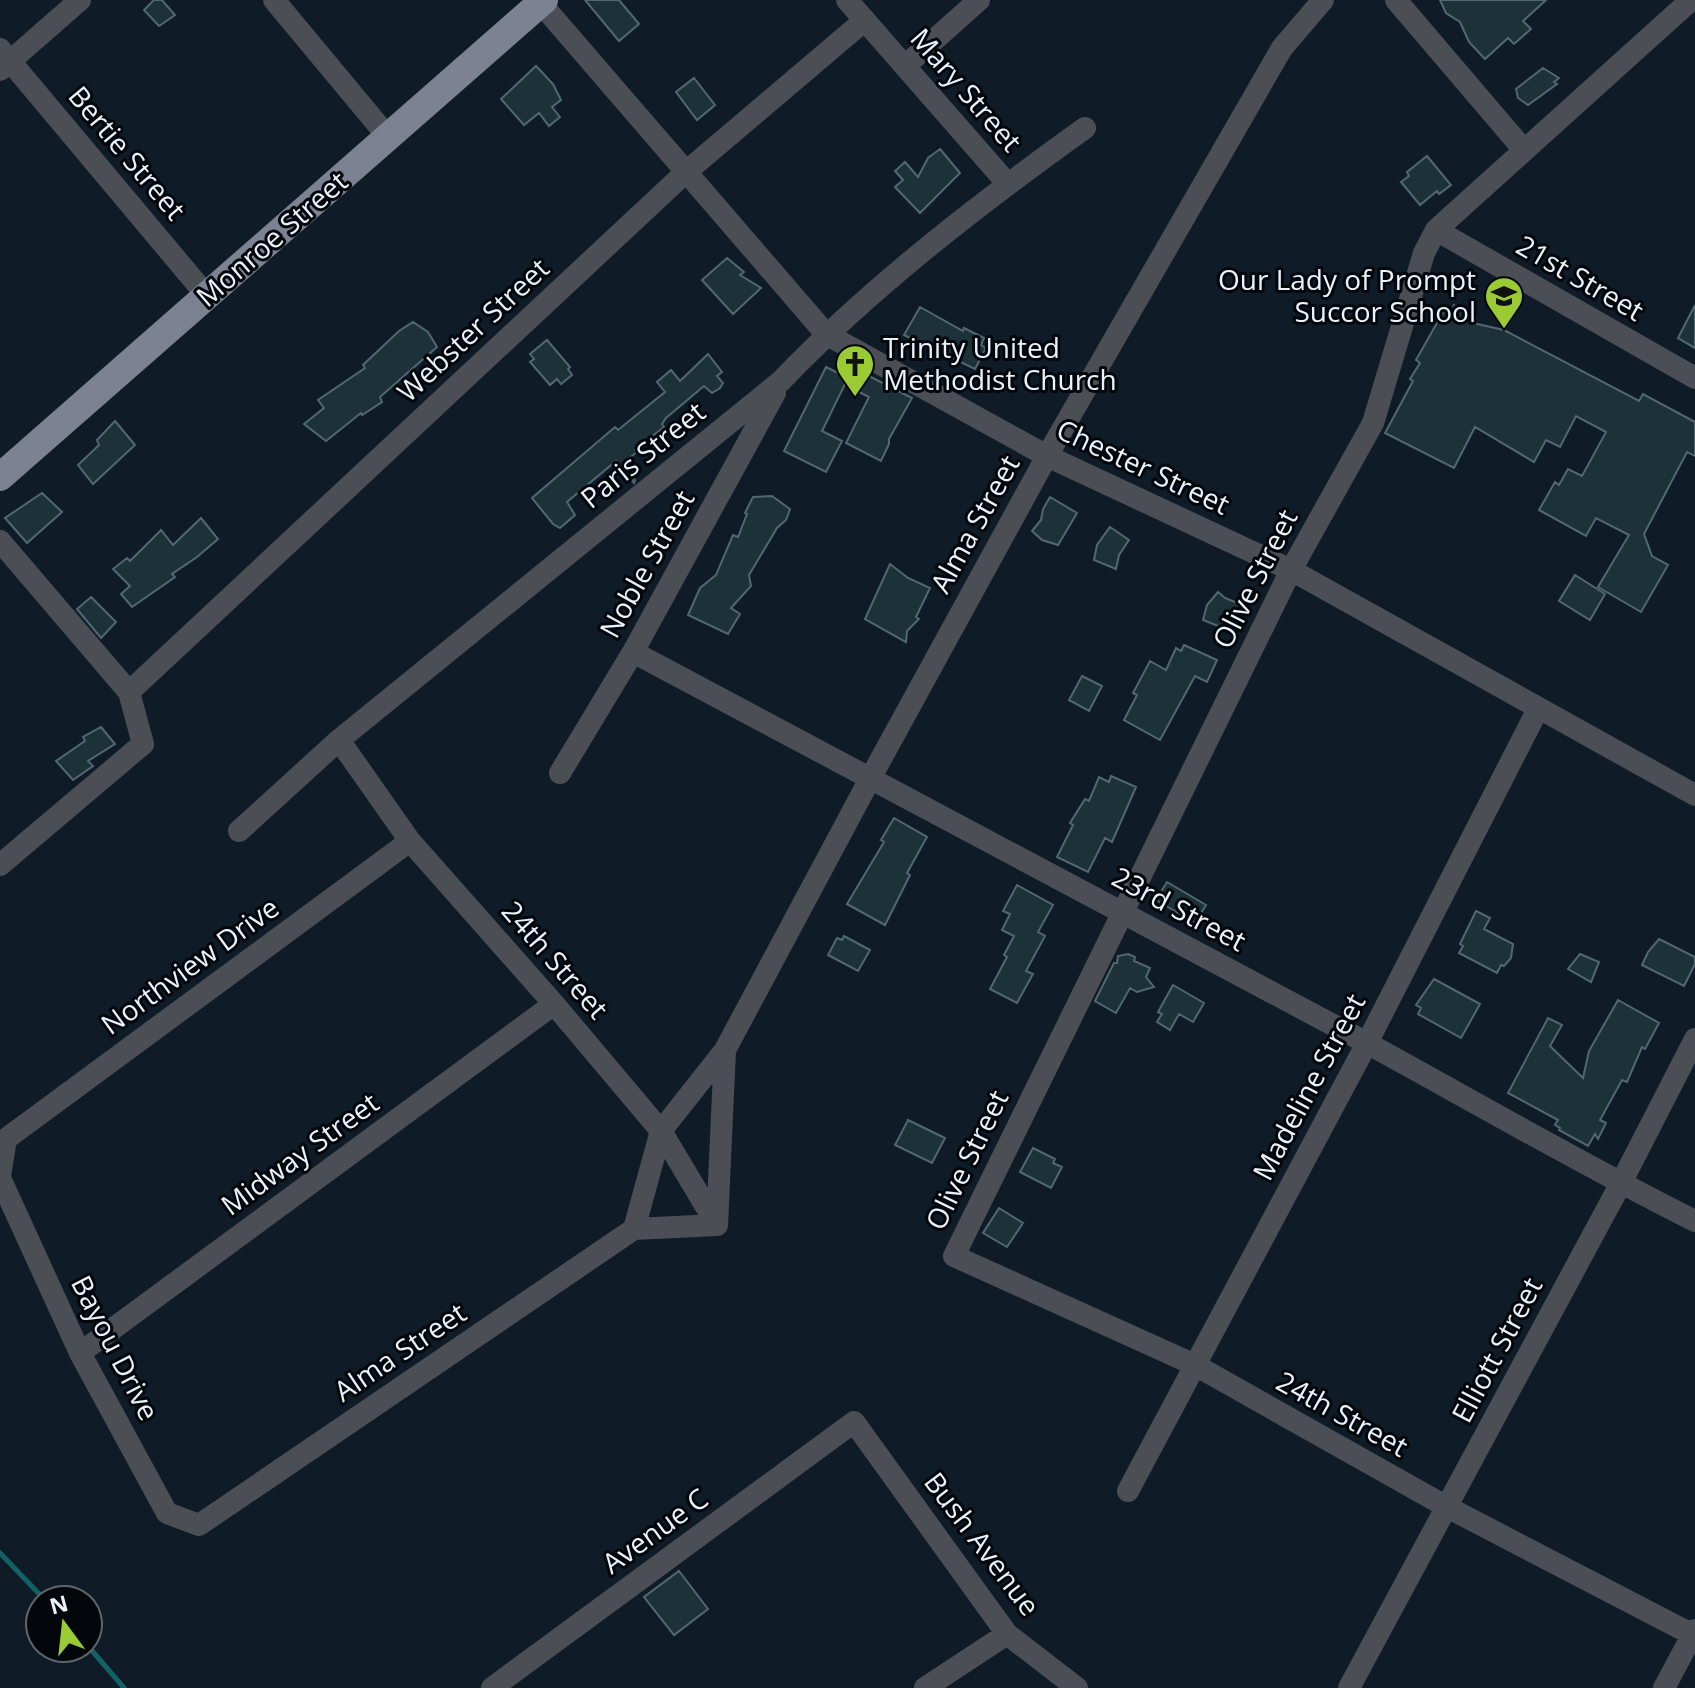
<svg xmlns="http://www.w3.org/2000/svg" width="1695" height="1688" font-family="'Open Sans',sans-serif">
<style>
.lines{fill:none;stroke-linecap:round;stroke-linejoin:round}
.stream{stroke:#126265;stroke-width:5}
.building{fill:#1c3138;stroke:#526870;stroke-width:2}
.minor{stroke:#4c4e56;stroke-width:22}
.major{stroke:#7c8292;stroke-width:28}
.labels{text-anchor:middle;stroke-width:6;stroke-linejoin:round;paint-order:stroke}
.street-label{font-size:28px;fill:#eaf2fb;stroke:#03070b}
.poi-label{font-size:28px;fill:#eaf2fb;stroke:#03070b;text-anchor:end}
</style>
<rect width="100%" height="100%" fill="#0f1c28"/>
<g class="lines">
<path class="stream" d="M0,1553l45,47
M88,1646l36,42"/>
</g>
<path class="building" d="M154,0h8l13,15 -16,11 -15,-16z
M585,0h34l20,24 -20,17z
M1440,0h106l-23,21 8,8 -17,15 -6,-6 -23,21 -16,-17 -9,-20 -14,-9z
M536,66l17,18 8,16 -9,7 8,10 -11,9 -10,-13 -15,12 -23,-26z
M1543,68l16,10 -5,4 3,2 -29,21 -10,-7 -2,-9z
M694,78l21,27 -18,15 -21,-28z
M940,149l20,24 -40,40 -25,-26 8,-7 -8,-9 10,-9 13,15 10,-19z
M1427,156l24,29 -12,9 -2,-3 -17,14 -19,-23 8,-6 -2,-4z
M727,258l17,14 -4,3 21,13 -28,26 -31,-34z
M1454,305l22,13 -3,5 31,7 135,71 4,-7 52,28v34l-8,-4 -43,82 8,22 16,9 -27,47 -43,-25 31,-52 -33,-17 -10,18 -47,-26 16,-28 4,3 9,-16 14,7 24,-44 -30,-16 -16,31 -14,-7 -12,22 -59,-35 -21,41 -69,-35 28,-52 -3,-2 10,-16 -4,-3 30,-53 6,3z
M1695,305v43l-17,-10z
M920,307l43,24 1,-3 20,10 -3,7 5,3 -11,21 -71,-34z
M413,322l15,10 9,15 -57,50 2,5 -20,13 -1,-2 -35,28 -22,-17 20,-16 -6,-8 47,-32 -2,-3 36,-34z
M547,340l23,27 -2,2 4,6 -11,9 -4,-5 -7,6 -20,-23 4,-3 -4,-5z
M708,354l14,18 -5,4 6,7 -3,5 -8,5 -8,-7 -38,32 -4,6 2,3 -29,23 2,2 -9,7 7,22 -1,2 -18,-22 -49,41 8,13 -15,13 -7,-4 -21,-26 83,-71 3,3 47,-38 -8,-10 14,-12 9,11z
M826,367l22,11 -26,53 20,10 -16,31 -42,-21z
M863,373l49,25 -23,41v5l-8,17 -35,-18 23,-46 -14,-7z
M115,421l20,24 -42,39 -15,-19 21,-20 -2,-5z
M42,493l20,19 -35,31 -22,-25z
M772,496l18,13 -4,11 -9,8 -28,47 2,11 -20,22 9,6 -12,20 -40,-19 12,-27 16,-13 17,-40 5,2 9,-23 -2,-1 8,-16z
M1050,497l27,16 -19,32 -16,-5 -10,-9 9,-11 2,-11z
M201,518l17,21 -21,18 -25,17 3,3 -43,30 -11,-13 9,-8 -17,-17 14,-11 3,3 31,-31 12,15z
M1110,527l19,13 -10,15 -3,14 -22,-9 3,-15z
M890,564l18,14 22,10 -14,29 3,2 -12,12 -1,11 -41,-23z
M1575,575l30,19 -15,26 -31,-19z
M1218,592l7,6 22,9 -12,8 -1,10 -6,5 -25,-10 4,-15z
M91,597l25,25 -15,16 -24,-29z
M1184,645l33,15 -10,22 -12,-6 -35,64 -36,-20 13,-25 -4,-2 17,-32 16,9 10,-22 5,3z
M1082,676l20,10 -13,25 -20,-11z
M101,727l14,17 -27,17 5,5 -20,14 -17,-19 29,-20 -2,-4z
M1111,776l25,11 -24,55 -7,-4 -17,34 -31,-15 16,-32 -3,-2 15,-24 4,2 10,-24 10,5z
M894,818l33,19 -20,36 3,2 -25,50 -38,-21 37,-62 -3,-2z
M1167,882l39,23 -11,18 -39,-23z
M1017,885l36,20 -15,27 7,4 -19,35 7,3 -16,29 -27,-14 17,-32 -3,-2 10,-19 -12,-6 8,-16 -7,-3z
M1476,911l14,7 -6,11 29,15 -2,14 -7,8 -3,-1 -4,8 -38,-20 4,-7 -3,-2z
M844,936l26,14 -12,21 -30,-16 9,-17 5,2z
M1659,939l36,18v7l-11,22 -42,-21 6,-13z
M1128,954l7,3 -1,4 16,7 -4,9 8,10 -17,5 -7,-4 -14,25 -21,-12 19,-38h3l1,-7z
M1580,954l19,8 -8,20 -23,-13z
M1434,979l46,25 -19,34 -43,-24 3,-6 -5,-3z
M1173,985l31,18 -11,19 -14,-8 -9,16 -13,-8 5,-8 -4,-2z
M1618,1000l41,23 -14,26 -3,-2 -15,35 -5,-2 -22,40 6,3 -8,16 -3,-5 -7,12 -29,-16 1,-2 -5,-3 3,-5 -50,-27 40,-75 14,7 -12,21 33,32 6,-27z
M908,1120l37,18 -13,25 -37,-18z
M1033,1148l22,11 -2,4 9,4 -11,21 -31,-16z
M999,1208l24,15 -16,24 -24,-14z
M679,1571l29,38 -34,26 -30,-38z"/>
<g class="lines">
<path class="minor" d="M274,0l114,137
M538,0l288,334 221,122 244,114 404,225
M847,0l160,183
M1396,0l128,150
M1691,0l-255,230 -12,23 -51,170 -82,147 -337,686 241,109 252,142 248,129
M0,49l207,247
M905,66l74,-66
M0,70l80,-70
M1436,230l259,148
M0,541l129,151 14,52 -143,121
M633,652c245,129 489,259 732,390 110,60 218,123 330,179
M129,692l557,-520 179,-152
M339,740l71,101 144,163 107,127 56,94
M560,773l73,-121 142,-259
M239,831l100,-91 442,-359c90,-94 198,-177 304,-253
M0,1176l6,-37 404,-298
M0,1178l80,175 87,160 32,12 435,-296 83,-4
M717,1225l8,-175
M634,1229l27,-98 64,-81 146,-273 176,-321 235,-408 41,-48
M80,1353l474,-349
M1128,1491l239,-448 171,-334
M492,1688l362,-266 153,212 70,54
M925,1688l82,-54
M1349,1688l272,-505 74,-144
M1664,1688l31,-58"/>
<path class="major" d="M0,477l544,-477"/>
</g>
<defs>
<g id="school-pin" transform="scale(2)"><path d="M0 17L-7.5 6A9.5 9.5 0 1 1 7.5 6Z" fill="#9acb34" stroke="#03070b"/><path d="M0-5L7-2L0 1L-7-2ZM-4 1L0 2.5L4 1V4Q0 6-4 4Z" fill="#111"/></g>
<g id="church-pin" transform="scale(2)"><path d="M0 17L-7.5 6A9.5 9.5 0 1 1 7.5 6Z" fill="#9acb34" stroke="#03070b"/><path d="M-1.2-6h2.4v3.5h3.3v2.4h-3.3V6h-2.4V-.1h-3.3v-2.4h3.3Z" fill="#111"/></g>
</defs>
<g fill-rule="evenodd">
<use href="#school-pin" x="1504" y="296"/>
<use href="#church-pin" x="855" y="364"/>
</g>
<g class="labels">
<g class="street-label">
<text transform="translate(966 90) rotate(49)" y="10">Mary Street</text>
<text transform="translate(127 153) rotate(50)" y="10">Bertie Street</text>
<text transform="translate(272 239) rotate(-41)" y="10">Monroe Street</text>
<text transform="translate(1580 278) rotate(30)" y="10">21st Street</text>
<text transform="translate(473 330) rotate(-43)" y="10">Webster Street</text>
<text transform="translate(643 455) rotate(-39)" y="10">Paris Street</text>
<text transform="translate(1143 467) rotate(25)" y="10">Chester Street</text>
<text transform="translate(975 524) rotate(-61)" y="10">Alma Street</text>
<text transform="translate(647 564) rotate(-61)" y="10">Noble Street</text>
<text transform="translate(1255 579) rotate(-63)" y="10">Olive Street</text>
<text transform="translate(1179 909) rotate(28)" y="10">23rd Street</text>
<text transform="translate(555 960) rotate(49)" y="10">24th Street</text>
<text transform="translate(190 966) rotate(-36)" y="10">Northview Drive</text>
<text transform="translate(1309 1087) rotate(-62)" y="10">Madeline Street</text>
<text transform="translate(300 1154) rotate(-36)" y="10">Midway Street</text>
<text transform="translate(967 1160) rotate(-64)" y="10">Olive Street</text>
<text transform="translate(115 1348) rotate(63)" y="10">Bayou Drive</text>
<text transform="translate(1497 1350) rotate(-62)" y="10">Elliott Street</text>
<text transform="translate(400 1352) rotate(-34)" y="10">Alma Street</text>
<text transform="translate(1342 1414) rotate(29)" y="10">24th Street</text>
<text transform="translate(655 1531) rotate(-36)" y="10">Avenue C</text>
<text transform="translate(982 1544) rotate(53)" y="10">Bush Avenue</text>
</g>
<g class="poi-label">
<text x="1476" y="290">Our Lady of Prompt<tspan x="1476" dy="32">Succor School</tspan></text>
<text x="883" y="358" text-anchor="start">Trinity United<tspan x="883" dy="32">Methodist Church</tspan></text>
</g>
</g>
<g transform="translate(64 1624) rotate(345)"><circle r="38" fill="#03070b" stroke="#5f656b" stroke-width="2"/>
<path d="M0-6L14 30L0 20L-14 30Z" fill="#9acb34"/>
<text y="-12" font-size="22" font-weight="bold" text-anchor="middle" fill="#eaf2fb">N</text>
</g>
</svg>
